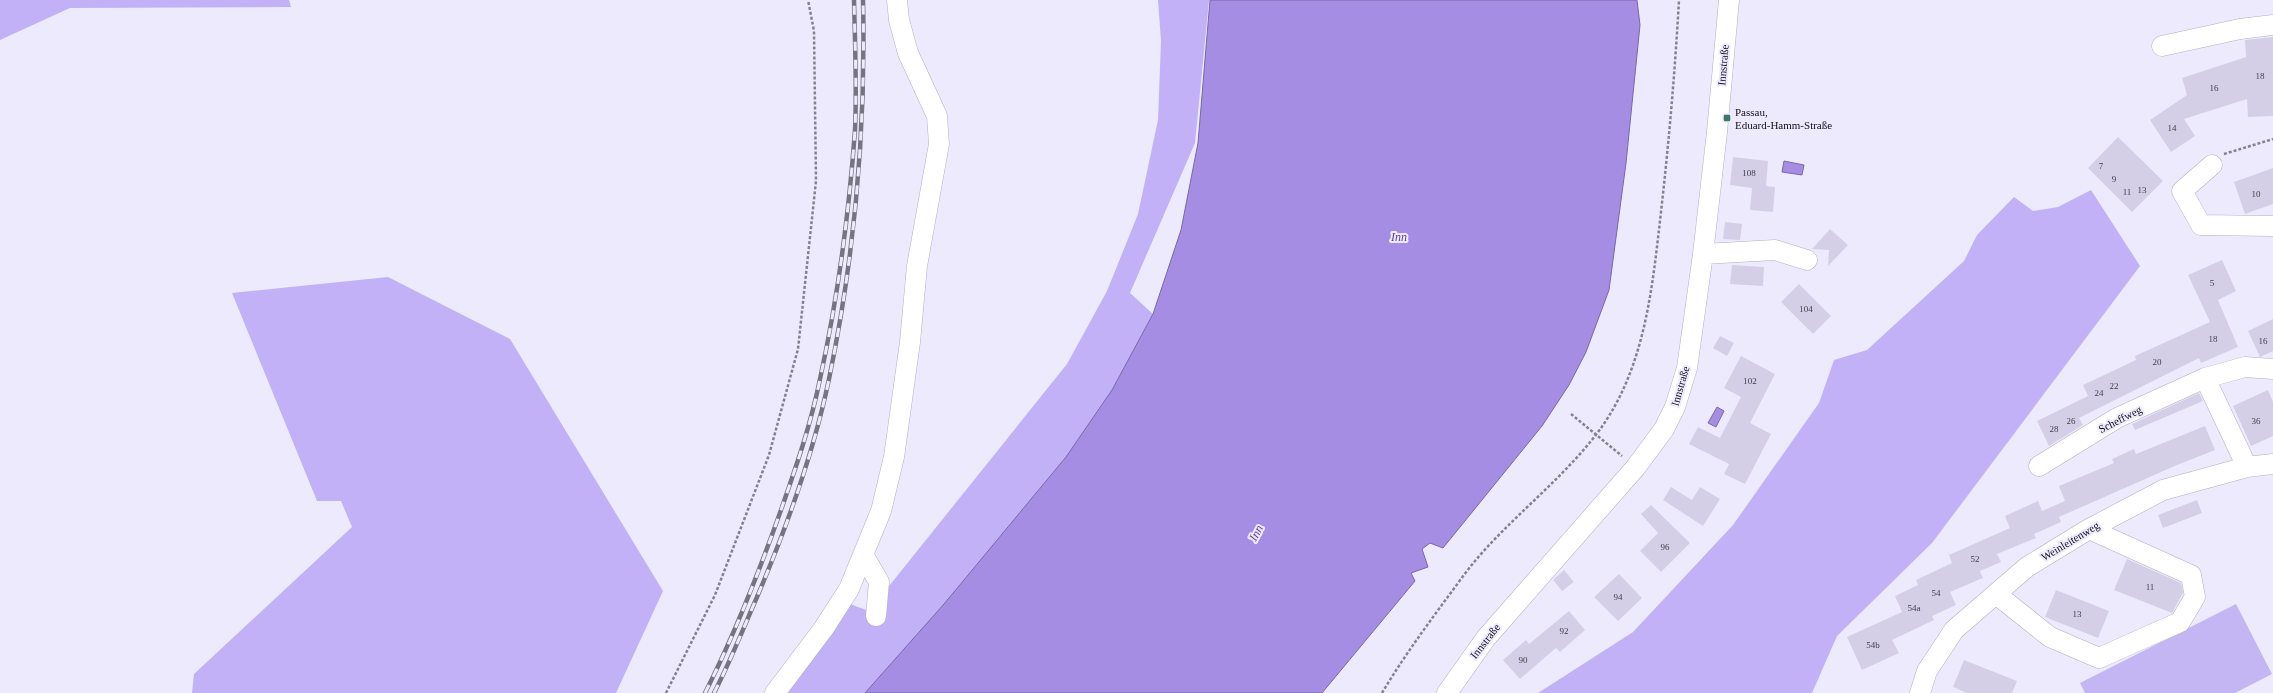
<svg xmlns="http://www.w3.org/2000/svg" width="2273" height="693" font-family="'Times New Roman',serif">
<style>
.green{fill:#c4b6f2}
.forest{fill:#c2b1f7}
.water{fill:#a48de3;stroke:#7868a6}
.building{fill:#d4cfe7}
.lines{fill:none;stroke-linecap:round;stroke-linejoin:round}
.minor-casing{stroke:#b2aec4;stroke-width:21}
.path{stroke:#84818f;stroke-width:2.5;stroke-dasharray:3 2;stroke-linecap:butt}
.minor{stroke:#fff;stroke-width:20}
.rail-casing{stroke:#777481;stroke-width:4.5}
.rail{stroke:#eeeafd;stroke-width:3;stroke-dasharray:9;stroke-linecap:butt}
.poi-dot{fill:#3b7966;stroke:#eeeafd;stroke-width:1.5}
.labels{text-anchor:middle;stroke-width:4;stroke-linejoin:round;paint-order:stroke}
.number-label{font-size:9px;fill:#42404c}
.street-label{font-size:11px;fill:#121018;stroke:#eeeafd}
.poi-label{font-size:11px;fill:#121018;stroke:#eeeafd;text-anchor:start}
.water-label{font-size:12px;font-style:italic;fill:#5e3ca0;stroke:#eeeafd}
</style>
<rect width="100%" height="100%" fill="#eeeafd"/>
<path class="green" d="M2236,604l36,70 -37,19h-150l-5,-10z"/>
<path class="forest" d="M0,0h289l2,7 -221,1 -70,32z
M1158,0h51l-14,143 -65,150 23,21 -41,76 -46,67 -122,147 -79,89h-87l69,-90 22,8 198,-247 40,-73 31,-77 20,-94 3,-79z
M2091,190l49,76 -208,277 -95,93 -25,57h-274l95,-61 100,-107 86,-122 15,-43 33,-10 97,-89 13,-26 37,-38 19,14 25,-4z
M388,277l122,62 153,252 -47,102h-424l2,-19 158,-147 -11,-26h-24l-85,-208z"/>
<path class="water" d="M1210,0h427l3,25 -14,138 -17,127 -23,62 -17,33 -27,41 -99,122 -13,-5 -8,6 6,18 -17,6 4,8 -93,112h-457l79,-89 122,-147 46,-67 41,-76 28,-84 17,-87z
M1784,161l20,4 -2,10 -20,-3z
M1717,407l7,4 -8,16 -8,-4z"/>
<path class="building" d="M2273,37v79l-25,1 -1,-18 -63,20 11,17 -24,16 -21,-32 37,-25 -5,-17 64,-21 -1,-17z
M2118,137l45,44 -31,31 -44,-44z
M1733,157l35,4 -2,25 9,1 -2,25 -23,-2 2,-22 -22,-3z
M2273,168v36l-28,10 -11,-32z
M1725,222l17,2 -2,16 -17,-1z
M1830,229l18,16 -20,21 1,-16 -17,-1z
M2222,260l14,31 -18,9 20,47 -37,16 -2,-5 -120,60 4,7 -34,21 -12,-25 51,-25 -5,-11 53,-25 -1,-4 75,-34 -22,-47z
M1732,265l32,2 -1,19 -33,-2z
M1799,284l32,32 -18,18 -32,-32z
M2273,319v32l-13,6 -12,-26z
M1720,336l14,7 -7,13 -14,-8z
M1741,356l34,18 -25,49 21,11 -26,50 -21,-10 5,-10 -40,-20 9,-17 22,11 21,-41 -17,-9z
M2268,390l5,12v34l-22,10 -18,-40z
M2199,393l4,8 -68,29 -3,-6z
M2205,426l10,24 -38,15 -118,52 2,5 -27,12 2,4 -39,16 4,8 -21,9 3,7 -33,14 6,13 -24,11 2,4 -42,20 7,13 -37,17 -15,-33 55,-25 -7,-16 23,-11 -2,-5 36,-17 -3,-8 61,-27 -5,-12 33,-15 4,10 23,-10 -6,-15 55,-23 -2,-4 22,-10 2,5z
M1671,487l21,13 8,-13 20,12 -17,27 -40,-26z
M2197,500l5,13 -39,15 -5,-13z
M1651,505l39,38 -29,29 -21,-21 18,-18 -17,-19z
M2127,559l54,24 2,10 -11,20 -58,-23z
M1564,570l10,12 -12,9 -9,-11z
M1619,574l23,24 -24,23 -24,-24z
M2056,590l53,21 -11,27 -53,-21z
M1569,611l16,19 -25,22 -4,-4 -36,31 -17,-19 23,-20 3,4z
M1964,660l53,21 -5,12h-45l-14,-6z"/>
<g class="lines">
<g class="minor-casing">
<path id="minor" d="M2162,46l78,-17 33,-4
M2212,165l-30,26 19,34 72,1
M1703,254l72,-4 32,10
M2205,378l42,89
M2039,466l78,-48 88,-40 40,-11 28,2
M864,556l15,26 -3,34
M1996,594l54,43 49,21 81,-36 15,-25 -4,-22 -102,-46
M775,693l49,-65 25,-39 32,-78 13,-54 16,-115 7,-76 22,-122 -2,-28 -29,-63 -9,-33 -2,-20
M1447,693l39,-55 150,-171 28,-38 11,-22 12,-39 16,-114 14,-122 12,-132
M1920,693l7,-22 27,-41 73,-63 62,-38 74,-39 84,-23 26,-3"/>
</g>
<path class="path" d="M2224,154l49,-15
M1571,414l51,42
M666,693l49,-98 54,-140 29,-106 18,-168 -2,-150 -6,-31
M1382,693c19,-32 40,-61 62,-91 10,-13 20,-28 31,-41 37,-44 84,-79 120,-125 50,-64 57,-146 66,-224 8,-71 14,-141 18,-212"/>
<use href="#minor" class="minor"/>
<g class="rail-casing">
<path id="rail" d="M705,693c30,-59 54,-121 76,-183 15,-43 30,-86 39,-131 18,-82 29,-166 35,-249 2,-43 0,-87 -1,-130
M714,693c15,-29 27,-59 40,-89 31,-72 59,-148 75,-225 26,-125 37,-252 34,-379"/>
</g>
<use href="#rail" class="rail"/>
</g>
<rect class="poi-dot" x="1723" y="114" width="8" height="8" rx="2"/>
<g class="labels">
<g class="number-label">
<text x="2260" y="79">18</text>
<text x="2214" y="91">16</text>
<text x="2172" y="131">14</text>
<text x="2101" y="169">7</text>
<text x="1749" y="176">108</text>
<text x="2114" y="182">9</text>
<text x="2142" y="193">13</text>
<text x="2127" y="195">11</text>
<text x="2256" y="197">10</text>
<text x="2212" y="286">5</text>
<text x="1806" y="312">104</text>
<text x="2213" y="342">18</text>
<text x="2263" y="344">16</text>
<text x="2157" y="365">20</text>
<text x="1750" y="384">102</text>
<text x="2114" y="389">22</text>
<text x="2099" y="396">24</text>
<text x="2071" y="424">26</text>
<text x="2256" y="424">36</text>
<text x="2054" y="432">28</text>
<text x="1665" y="550">96</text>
<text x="1975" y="562">52</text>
<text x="2150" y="590">11</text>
<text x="1936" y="596">54</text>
<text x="1618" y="600">94</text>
<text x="1914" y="611">54a</text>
<text x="2077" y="617">13</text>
<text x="1564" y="634">92</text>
<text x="1873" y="648">54b</text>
<text x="1523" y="663">90</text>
</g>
<g class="street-label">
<text transform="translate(1723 65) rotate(-85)" y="4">Innstraße</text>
<text transform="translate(1680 386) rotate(-74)" y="4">Innstraße</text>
<text transform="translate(2120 419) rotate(-27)" y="4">Scheffweg</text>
<text transform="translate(2070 541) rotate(-31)" y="4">Weinleitenweg</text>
<text transform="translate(1485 641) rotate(-52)" y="4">Innstraße</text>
</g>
<g class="poi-label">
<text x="1735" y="116">Passau,<tspan x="1735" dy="13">Eduard-Hamm-Straße</tspan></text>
</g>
<g class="water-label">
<text x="1399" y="241">Inn</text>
<text transform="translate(1256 533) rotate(-62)" y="4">Inn</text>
</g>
</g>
</svg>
